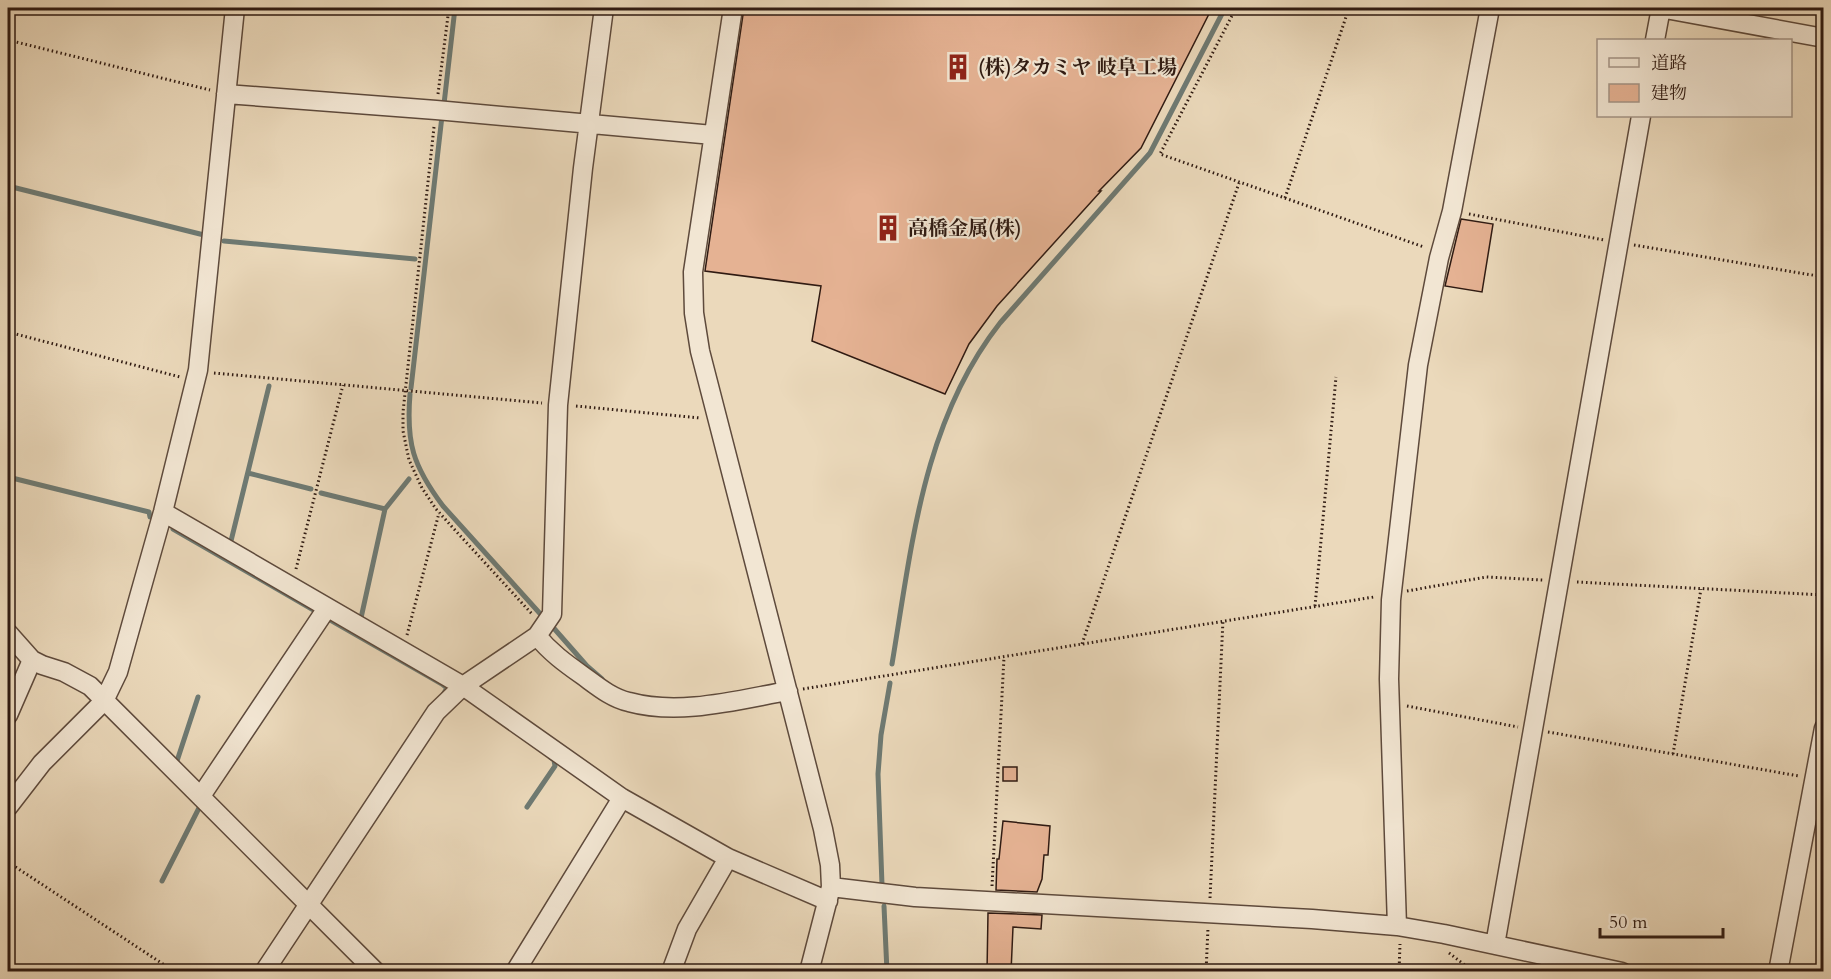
<svg xmlns="http://www.w3.org/2000/svg" width="1831" height="979" font-family="Cardo,'Noto Serif JP',serif">
<style>
.lines{fill:none;stroke-linecap:round;stroke-linejoin:round}
.stream{stroke:#6e7a73;stroke-width:5}
.building{fill:#e5b293;stroke:#2f1a12;stroke-width:1.5}
.minor-casing{stroke:#5e4a3c;stroke-width:21}
.path{stroke:#2f1a12;stroke-width:3;stroke-dasharray:1.5 3;stroke-linecap:butt}
.minor{stroke:#f2e6d3;stroke-width:18}
.labels{text-anchor:middle;stroke-width:4.5;stroke-linejoin:round;paint-order:stroke}
.poi-label{font-size:20px;font-weight:bold;fill:#2f1a12;stroke:#f2e6d3;text-anchor:start}
</style>
<rect width="100%" height="100%" fill="#ebd9bb"/>
<filter id="stains"><feTurbulence type="fractalNoise" baseFrequency=".00333" numOctaves="4"/><feColorMatrix values="0 0 0 0 .2 0 0 0 0 .09 0 0 0 0 .02 0 0 0 .5 -.17"/></filter>
<radialGradient id="worn" r=".72"><stop offset=".6" stop-color="#630" stop-opacity="0"/><stop offset="1" stop-color="#630" stop-opacity=".3"/></radialGradient>
<g class="lines">
<path class="stream" d="M444,104l11,-96
M8,186l196,49
M224,241l191,18
M411,388l31,-272
M410,394c-4,49 3,72 33,112l101,112
M248,473l63,16
M8,477l141,35 1,5
M321,493l64,16
M173,529l144,83
M231,541l38,-155
M325,617l117,67 5,4 -3,5
M361,618l24,-109 24,-30
M551,625l36,41 15,13
M892,664c20,-119 31,-243 108,-341l150,-170 75,-145
M176,764l22,-67
M527,807l28,-41 -1,-6 -4,-3
M162,881l37,-73
M882,885l-4,-111 3,-39 9,-52
M884,906l3,66"/>
</g>
<path class="building" d="M744,8h468l-71,140 -42,43h2l-104,115 -28,38 -24,50 -133,-53 9,-55 -116,-15z
M1461,219l32,5 -11,68 -37,-6z
M1003,767h14v14h-14z
M1003,821l47,5 -2,29h-4l-2,24 -5,13 -41,-2 1,-31h2z
M988,913l54,2 -1,14 -28,-2 -2,45h-24z"/>
<g class="lines">
<g class="minor-casing">
<path id="minor" d="M733,8l-40,264 1,41 6,38 123,478 7,36 1,22 -22,85
M1660,8l164,30
M1655,40l6,-32
M226,94l210,16 277,25
M163,512l300,174 159,112 106,60 100,43
M8,633l24,27 10,5 22,7 26,14 286,286
M537,636c13,16 28,27 45,39 14,10 29,23 47,27 51,14 108,-2 159,-11
M8,715l24,-55
M201,796l126,-188
M8,807l34,-44 62,-62 14,-29 21,-75 24,-85 35,-142 37,-362
M831,887l84,10 397,22 85,7 47,8 178,38
M1397,926l-8,-247 2,-79 27,-235 21,-107 13,-47 38,-203
M1495,945l146,-829
M264,972l172,-260 27,-26 74,-50 15,-22 6,-209 25,-237 21,-160
M515,972l107,-174
M671,972l16,-43 41,-71
M1778,972l46,-244"/>
</g>
<path class="path" d="M1236,8l-76,146 264,93
M8,40l202,50
M8,41l8,-33
M438,94l11,-86
M434,127l-31,285v19l6,29 13,28 14,21 18,20 78,85
M1285,198l64,-190
M1469,214l135,26
M1634,245l190,32
M8,332l172,45
M214,373l328,30
M576,406l124,12
M296,569l47,-184
M1577,582l247,13
M1407,591l79,-14 57,3
M1315,606l21,-229
M407,635l32,-122
M1082,644l157,-461
M803,689l571,-92
M1407,706l111,21
M1548,732l251,44
M1673,754l28,-165
M8,862l167,110
M992,886l12,-229
M1210,898l13,-278
M1449,953l25,19
M1206,972l2,-44
M1399,972l1,-28"/>
<use href="#minor" class="minor"/>
</g>
<defs>
<g id="building-bare" transform="scale(2.07)"><path d="M-4-6H4V6H1V3H-1V6H-4ZM-2.5-4.3h1.7v1.8h-1.7ZM.8-4.3h1.7v1.8H.8ZM-2.5-1h1.7V.8h-1.7ZM.8-1h1.7V.8H.8Z" fill="#8f2418" stroke="#f2e6d3" stroke-width="2.5" paint-order="stroke"/></g>
</defs>
<g fill-rule="evenodd">
<use href="#building-bare" x="958" y="67"/>
<use href="#building-bare" x="888" y="228"/>
</g>
<g class="labels">
<g class="poi-label">
<text x="978" y="74">(株)タカミヤ 岐阜工場</text>
<text x="908" y="235">高橋金属(株)</text>
</g>
</g>
<rect width="1831" height="979" fill="none" stroke="#ebd9bb" stroke-width="30"/>
<rect x="9" y="9" width="1813" height="961" fill="none" stroke="#2f1a12" stroke-width="3"/>
<rect x="15" y="15" width="1801" height="949" fill="none" stroke="#2f1a12" stroke-width="1.5"/>
<rect x="1597" y="39" width="195" height="78" fill="#f2e6d3" stroke="#a49486" stroke-width="1.5"/>
<rect x="1609" y="58" width="30" height="9" fill="#f2e6d3" stroke="#a49486" stroke-width="1.5"/>
<text x="1651" y="69" font-size="18" fill="#2f1a12">道路</text>
<rect x="1609" y="84" width="30" height="18" fill="#e5b293" stroke="#a49486" stroke-width="1.5"/>
<text x="1651" y="99" font-size="18" fill="#2f1a12">建物</text>
<path d="M1600 928v9h123v-9" fill="none" stroke="#2f1a12" stroke-width="3"/>
<text x="1609" y="928" font-size="18" fill="#2f1a12" stroke="#f2e6d3" stroke-width="4.5" paint-order="stroke">50 m</text>
<rect width="100%" height="100%" filter="url(#stains)"/>
<rect width="100%" height="100%" fill="url(#worn)"/>
</svg>
